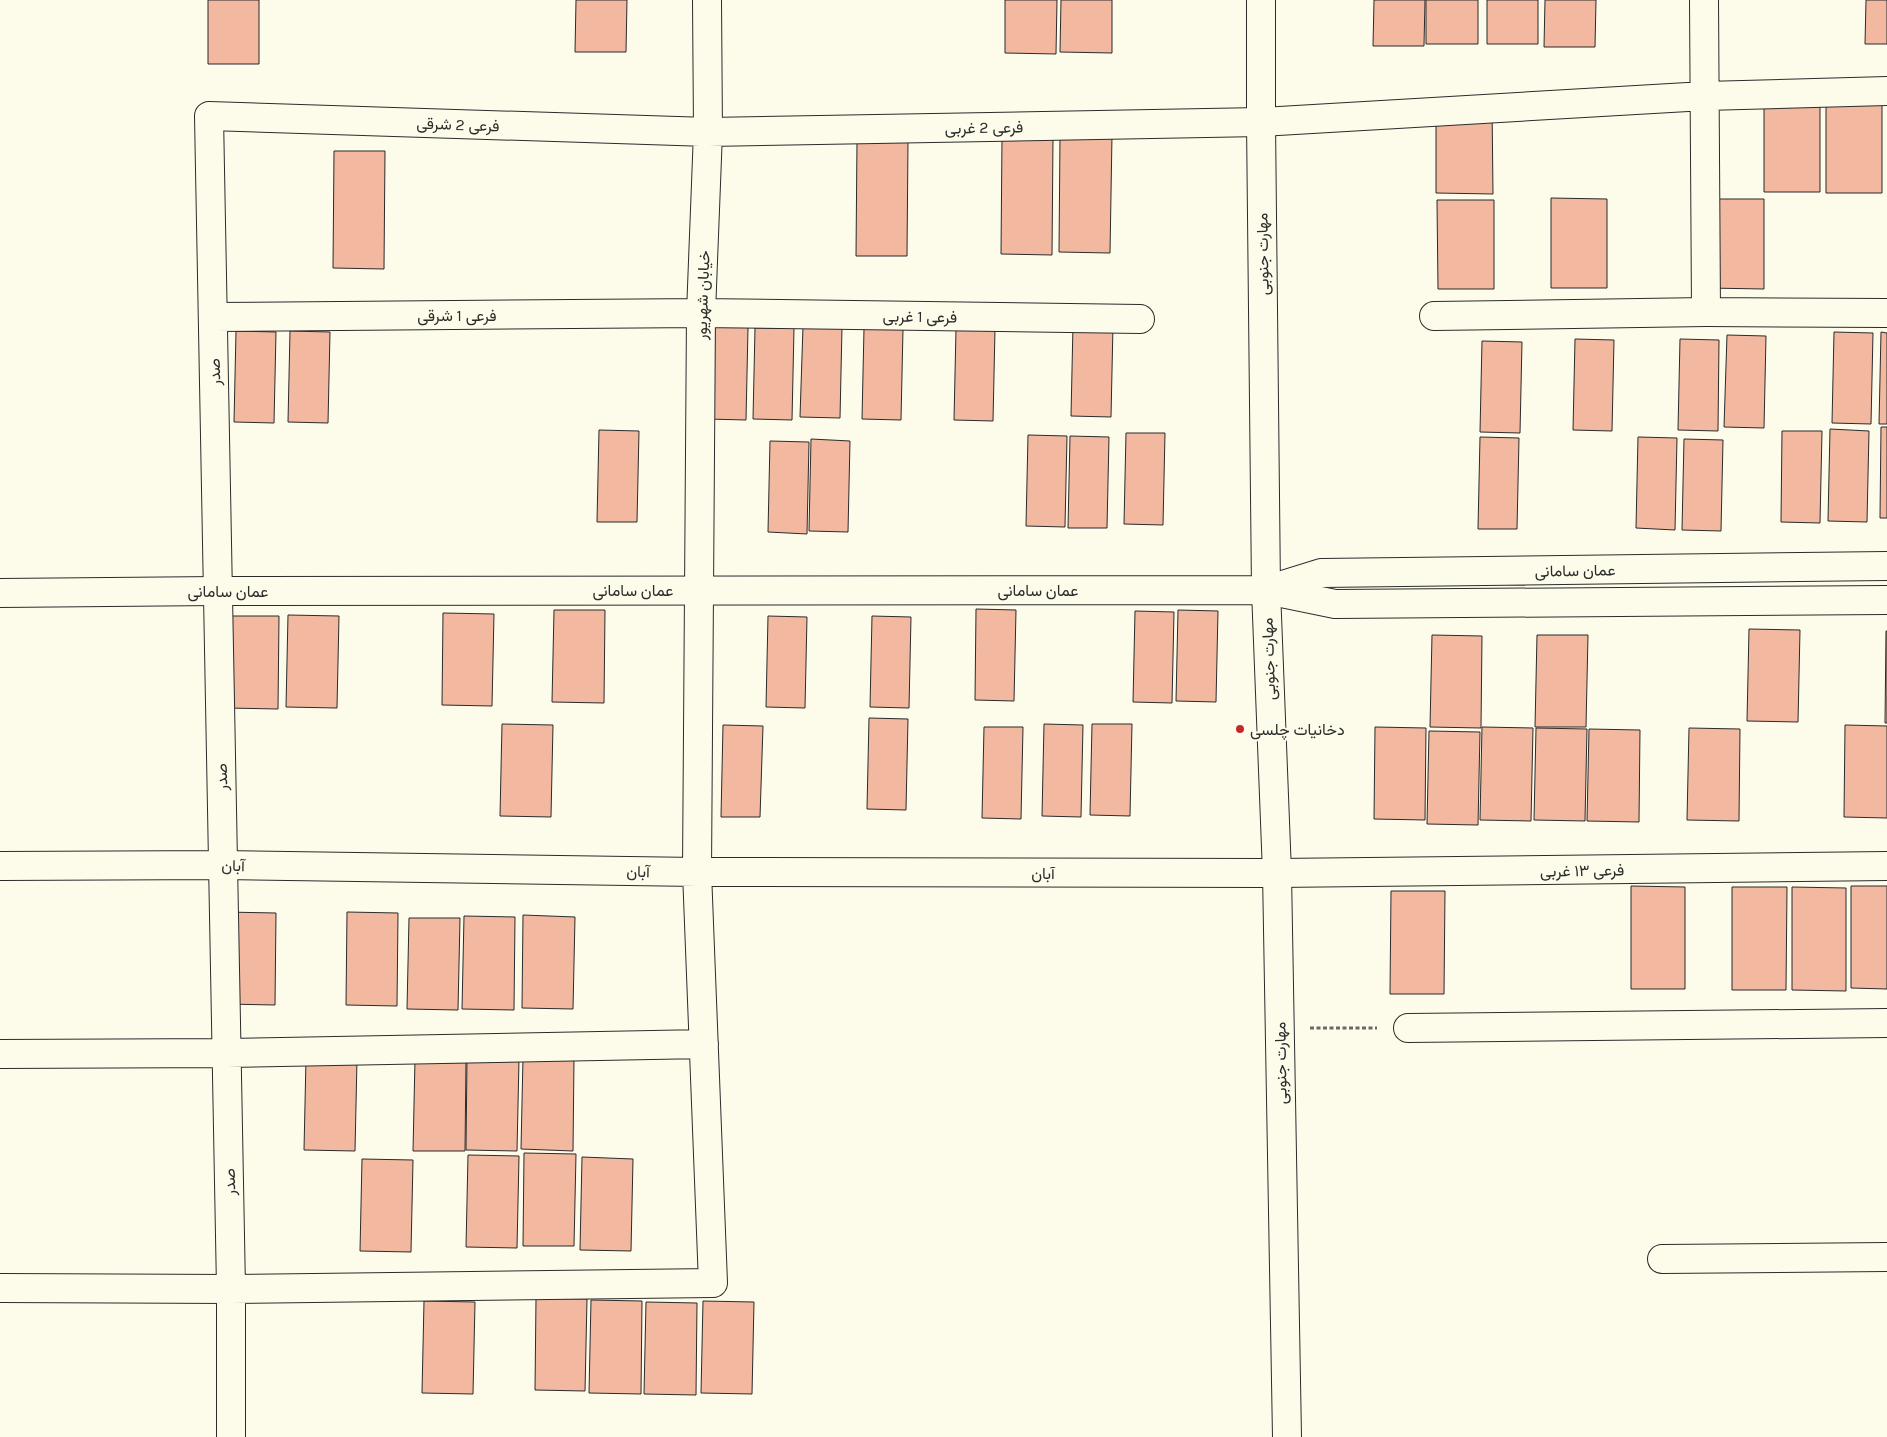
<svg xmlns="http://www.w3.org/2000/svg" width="1887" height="1437" font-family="Karla,Vazirmatn,sans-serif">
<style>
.building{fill:#f2b8a0;stroke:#2b2b2b}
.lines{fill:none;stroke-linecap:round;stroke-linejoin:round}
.minor-casing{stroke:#2b2b2b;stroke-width:30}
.tertiary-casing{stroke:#2b2b2b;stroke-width:30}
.secondary-casing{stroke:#2b2b2b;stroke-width:30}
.path{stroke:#6a6964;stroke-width:3;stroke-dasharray:4 2.5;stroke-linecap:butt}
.minor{stroke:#fdfbea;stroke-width:28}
.tertiary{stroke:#fdfbea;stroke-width:28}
.secondary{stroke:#fdfbea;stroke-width:28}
.poi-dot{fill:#c62828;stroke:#fdfbea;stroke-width:2}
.labels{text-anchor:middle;stroke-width:4;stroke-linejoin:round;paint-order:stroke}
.street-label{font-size:16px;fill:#2b2b2b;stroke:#fdfbea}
.poi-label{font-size:16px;fill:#2b2b2b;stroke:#fdfbea;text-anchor:start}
</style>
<rect width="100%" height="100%" fill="#fdfbea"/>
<path class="building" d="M208,0h51v64h-51z
M576,0h51l-1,52h-51z
M1005,0h52l-1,54 -51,-1z
M1061,0h51v53l-52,-1z
M1374,0h51l-1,46h-51z
M1426,0h52v44h-52z
M1487,0h51v44h-51z
M1545,0h51l-1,47h-51z
M1866,0h21v44h-22z
M1764,103h56v89h-56z
M1826,103l56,1v89h-56z
M1436,104h56l1,90 -57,-1z
M1060,135h52l-2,118 -51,-1z
M1002,137l51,1 -1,117 -51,-1z
M857,139l51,1 -1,116h-51z
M334,151h51l-1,118 -51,-1z
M1551,198l56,1v89h-56z
M1707,199h57v90l-57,-1z
M1437,200h57v89h-56z
M701,313l47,15 -2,92 -39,-1z
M1073,324l40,1 -2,92 -40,-1z
M803,326l39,1 -2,91 -40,-1z
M755,328h39l-2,92 -39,-1z
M864,328l39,1 -2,91 -39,-1z
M956,329h39l-2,92 -39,-1z
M236,331l40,1 -2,91 -40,-1z
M290,331l40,1 -2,91 -40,-1z
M1834,332l39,1 -2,91 -39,-1z
M1881,332l6,1v91h-8z
M1727,335l39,1 -2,92 -40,-1z
M1575,339l39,1 -2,91 -39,-1z
M1680,339l39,1 -1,91 -40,-1z
M1482,341l40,1 -2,91 -40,-1z
M1881,427h6v91h-7z
M1830,429l39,2 -2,91 -39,-1z
M599,430l40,1 -2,91h-40z
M1782,431h40l-2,92 -39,-1z
M1126,433h39l-2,92 -39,-1z
M1028,435l39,1 -2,91 -39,-1z
M1070,436l39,1 -2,91h-39z
M1480,437l39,1 -2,91h-39z
M1638,437l39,1 -2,92 -39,-2z
M811,439l39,2 -2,91 -39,-1z
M1684,439l39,1 -2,91 -39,-1z
M770,441l39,1 -2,92 -39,-2z
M976,609l40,1 -2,91 -39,-1z
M554,610h51l-1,93 -52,-1z
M1178,610l40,1 -2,91 -40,-1z
M1135,611l39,1 -2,91 -39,-1z
M443,613l51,1 -2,92 -50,-1z
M288,615l51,1 -2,92 -51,-1z
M228,616h51l-1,93 -51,-1z
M768,616l39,1 -2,91 -39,-1z
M872,616l39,1 -2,91 -39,-1z
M1749,629l51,1 -2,92 -51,-1z
M1886,631h1v92h-2z
M1432,635l50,1 -1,92 -51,-1z
M1537,635h51l-2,92h-51z
M869,718l39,1 -2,91 -39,-1z
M502,724l51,1 -2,92 -51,-1z
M1044,724l39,1 -2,92 -39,-1z
M1092,724h40l-2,92 -40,-1z
M723,725l40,1 -3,91h-39z
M1845,725l42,1v92l-43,-1z
M984,727h39l-2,92 -39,-1z
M1375,727l51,1 -1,92 -51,-1z
M1482,727l51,1 -2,93 -51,-1z
M1536,728l51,1 -2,92 -51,-1z
M1689,728l51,1 -1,92 -52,-1z
M1589,729l51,1 -1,92 -52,-1z
M1429,731l51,1 -2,93 -51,-1z
M1631,886l54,1v102h-54z
M1851,886h36v103l-36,-1z
M1732,887h55l-1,103h-54z
M1792,887l54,1v103l-54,-1z
M1391,891h54l-1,103h-54z
M225,912l51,1 -1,92 -52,-1z
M347,912l51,1 -1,93 -51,-1z
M523,915l52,2 -2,92 -51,-1z
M464,916l51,1 -1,93 -52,-1z
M409,918h51l-2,92 -51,-1z
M523,1057l51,1 -1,93 -52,-2z
M306,1058l51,1 -2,92 -51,-1z
M467,1058l52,1 -2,92 -51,-1z
M415,1059h51l-1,92h-52z
M524,1153l52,1 -2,92h-51z
M468,1155l51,1 -2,92 -51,-1z
M582,1157l51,2 -2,92 -51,-1z
M362,1159l51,1 -2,92 -51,-1z
M536,1298l51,1 -2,92 -50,-1z
M591,1300l51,1 -1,93 -52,-1z
M424,1301l51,1 -2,92 -51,-1z
M703,1301l51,1 -2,92 -51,-1z
M646,1302l51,1 -1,92 -52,-1z"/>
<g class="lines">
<g class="minor-casing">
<path id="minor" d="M1704,0l2,312
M1434,316l272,-4 181,1
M213,317l488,-4 439,6
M0,866l223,-1 474,7 580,1 610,-7
M1408,1028l479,-5
M0,1054l227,-1 477,-9
M1662,1259l225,-2
M0,1288l231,1 482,-6 -16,-411 4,-559 7,-181 -1,-132
M231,1437v-148l-22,-1173 499,16 553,-10 444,-26 182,-5"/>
</g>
<g class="tertiary-casing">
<path id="tertiary" d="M1270,589l51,-16 566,-7
M0,593l217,-2 1049,-1 69,14 552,-4"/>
</g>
<g class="secondary-casing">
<path id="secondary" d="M1261,0v122l5,468 11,283 10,564"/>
</g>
<path class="path" d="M1310,1028h67"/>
<use href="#minor" class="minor"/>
<use href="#tertiary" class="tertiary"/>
<use href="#secondary" class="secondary"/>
</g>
<circle class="poi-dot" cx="1240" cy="729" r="5"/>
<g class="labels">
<g class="street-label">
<text transform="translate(458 124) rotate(2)" y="6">فرعی 2 شرقی</text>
<text transform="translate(984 127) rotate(-1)" y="6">فرعی 2 غربی</text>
<text transform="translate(1262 254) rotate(-91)" y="6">مهارت جنوبی</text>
<text transform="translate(702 295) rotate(-88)" y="6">خیابان شهریور</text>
<text x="457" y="321">فرعی 1 شرقی</text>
<text transform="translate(920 316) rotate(1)" y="6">فرعی 1 غربی</text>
<text transform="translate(214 372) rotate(-91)" y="6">صدر</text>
<text transform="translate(1575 570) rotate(-1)" y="6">عمان سامانی</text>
<text x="633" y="596">عمان سامانی</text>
<text x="1038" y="596">عمان سامانی</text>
<text x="228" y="597">عمان سامانی</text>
<text transform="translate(1268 659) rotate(-92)" y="6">مهارت جنوبی</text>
<text transform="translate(221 777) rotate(-91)" y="6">صدر</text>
<text transform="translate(233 865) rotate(1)" y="6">آبان</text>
<text transform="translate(1582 870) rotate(-1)" y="6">فرعی ۱۳ غربی</text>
<text transform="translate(638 871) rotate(1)" y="6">آبان</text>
<text x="1043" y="879">آبان</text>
<text transform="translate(1280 1063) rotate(-91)" y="6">مهارت جنوبی</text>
<text transform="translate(229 1182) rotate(-91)" y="6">صدر</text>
</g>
<g class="poi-label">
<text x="1250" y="735">دخانیات چلسی</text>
</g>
</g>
</svg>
